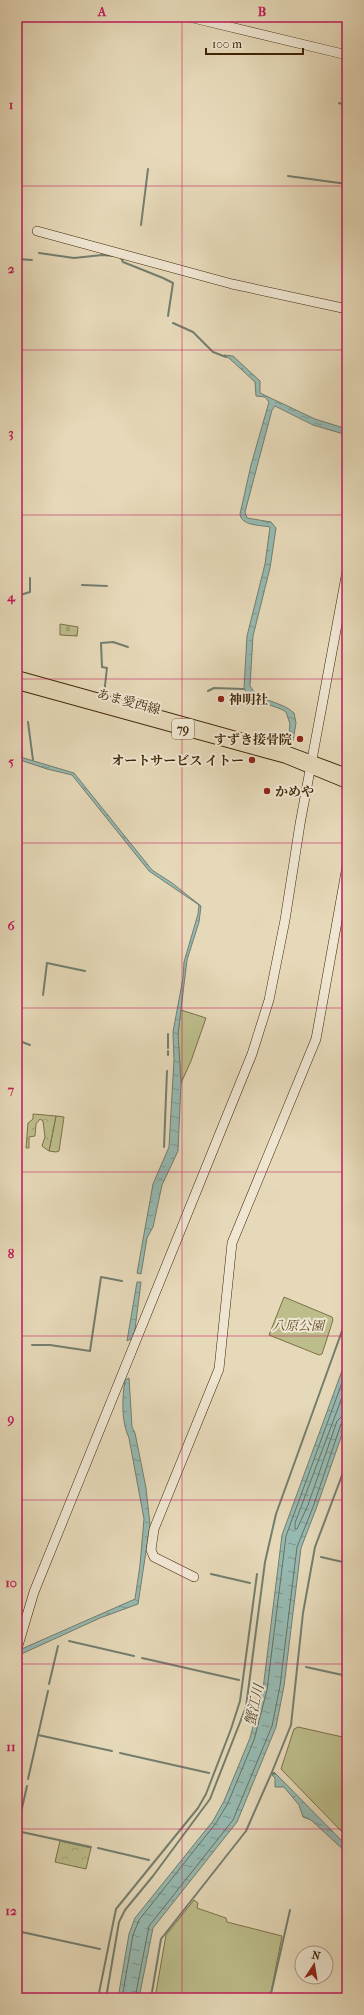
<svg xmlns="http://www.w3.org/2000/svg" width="364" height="2015" font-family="'IM FELL French Canon','Noto Serif JP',serif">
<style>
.green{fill:#bcbd8b;stroke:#7e7048}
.forest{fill:url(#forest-crowns);stroke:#7e7048}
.cemetery{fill:url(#cemetery-stones);stroke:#7e7048}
.water{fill:url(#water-ripples);stroke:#737e6e}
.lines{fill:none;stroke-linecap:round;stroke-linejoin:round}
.shore{stroke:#6a6f5c;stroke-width:1}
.stream{stroke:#737e6e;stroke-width:2}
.secondary-casing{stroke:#3f2406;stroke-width:10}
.primary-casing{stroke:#3f2406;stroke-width:12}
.secondary{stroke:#efe6d2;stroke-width:9}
.primary{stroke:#e6d9b9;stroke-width:10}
.grid{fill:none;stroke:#c2185b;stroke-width:1;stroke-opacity:0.55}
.poi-dot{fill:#8f2418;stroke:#efe6d2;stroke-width:1.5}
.labels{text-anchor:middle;stroke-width:4;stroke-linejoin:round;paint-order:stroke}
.shield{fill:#efe6d2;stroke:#745e43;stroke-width:1}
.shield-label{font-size:12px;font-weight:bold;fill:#3f2406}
.poi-label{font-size:13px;font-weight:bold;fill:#3f2406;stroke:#efe6d2;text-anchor:start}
.street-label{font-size:13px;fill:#3f2406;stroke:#efe6d2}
.park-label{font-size:13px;font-style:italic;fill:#5e4a27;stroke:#efe6d2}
.water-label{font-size:14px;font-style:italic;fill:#554a31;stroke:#efe6d2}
.neatline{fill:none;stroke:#c2185b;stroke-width:1.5}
.grid-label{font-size:13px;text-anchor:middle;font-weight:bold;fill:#c2185b}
</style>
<defs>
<pattern id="forest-crowns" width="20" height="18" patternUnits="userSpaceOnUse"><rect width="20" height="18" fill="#bcbd8b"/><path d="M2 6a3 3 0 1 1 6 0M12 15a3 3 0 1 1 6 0" fill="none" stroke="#a3a276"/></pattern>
<pattern id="cemetery-stones" width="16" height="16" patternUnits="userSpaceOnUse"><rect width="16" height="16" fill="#bcbd8b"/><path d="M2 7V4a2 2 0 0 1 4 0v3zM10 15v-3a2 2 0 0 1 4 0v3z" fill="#a3a276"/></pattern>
<pattern id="water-ripples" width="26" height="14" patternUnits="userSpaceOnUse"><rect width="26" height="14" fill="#96bab3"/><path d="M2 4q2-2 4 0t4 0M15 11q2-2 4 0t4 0" fill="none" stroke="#7c9790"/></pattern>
</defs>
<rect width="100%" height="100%" fill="#e6d9b9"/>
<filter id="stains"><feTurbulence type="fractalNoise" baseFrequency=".005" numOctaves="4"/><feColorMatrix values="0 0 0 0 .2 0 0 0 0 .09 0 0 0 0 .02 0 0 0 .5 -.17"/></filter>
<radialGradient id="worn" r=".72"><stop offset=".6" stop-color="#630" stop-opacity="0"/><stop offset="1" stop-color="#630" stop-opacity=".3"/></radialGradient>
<path class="green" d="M181,1010l25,8 -15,43 -10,22 -3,-49z
M56,1116l8,1 -5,34 -3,1 -7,-1z
M284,1297l48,20 1,3 -11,34 -3,1 -50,-20z
M298,1727l49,11v99l-66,-68 13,-40z
M194,1900l4,3 -1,5 29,10 1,4 55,14 -12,62h-115l11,-63z"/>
<path class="forest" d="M33,1114l23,2 -7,35 -7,-5 3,-9 -2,-16 -3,-2 -4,5 -1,12 -6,1v11h-3l2,-25 5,-4z
M60,1841l31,7 -5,21 -31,-7z"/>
<path class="cemetery" d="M60,624l18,3 -1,9 -17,-1z"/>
<path class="water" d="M224,355l9,1 27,25v12l55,26 32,10v6l-34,-10 -38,-19 -3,4 -27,102 2,6 24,4 5,6 -6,40 -17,68 -3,50c8,16 32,15 44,27l2,10 -3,18 -2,2 -3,-1 2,-18 -4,-12c-11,-8 -34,-8 -42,-24l3,-52 18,-72 5,-37c-9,-2 -29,-1 -30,-13l11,-49 18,-63 -4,-5 -9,-1 -1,-14 -25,-23z
M17,756l57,17 78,97 20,13 29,23 -2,16 -12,38 -9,74 3,49 -3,68 -16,34 -9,42 -6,11 -6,36 -4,-1 16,-89 16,-37 5,-87 -1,-28 10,-54 1,-16 14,-48 1,-9 -50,-34 -77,-96 -25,-6 -30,-10z
M137,1282h4l-7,55 -7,4z
M347,1357v63l-31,89 -15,39 -17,138 -8,41 -39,95 -84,106 -14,70h-21l11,-64 6,-16 78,-97 11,-20 26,-63 13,-49 19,-154z
M129,1378l3,49 3,6 11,55 4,37 -12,79 -38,14 -83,38v-5l118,-52 5,-34 4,-46 -15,-81c-8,-17 -7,-40 -4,-58z
M274,1772l73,74v7l-36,-33 -8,-3 -4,-12 -15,-18h-9v-9l-3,-3z"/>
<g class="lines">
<path class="shore" d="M347,1384l-52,139v6h2l11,-24 29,-84 4,-4 6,-1
M122,1998l11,-63 6,-15 77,-97 12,-20 26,-63 13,-50 19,-154 61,-167
M135,1998l14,-72 84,-106 39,-94 8,-40 17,-139 16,-40 28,-83 6,-3"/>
<path class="stream" d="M339,103l8,3
M288,176l59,8
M141,225l7,-56
M39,253l35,5 28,-3 13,1
M121,258l2,4 40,16 10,5 -5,33
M17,259l15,1
M173,323l20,9 20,20 13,5
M82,585l25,1
M17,596l13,-4v-14
M208,691l6,-3 30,1
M104,694l3,-26 -5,-1 -1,-24 12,-1 15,5
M28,722l5,38
M18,724l4,32
M43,995l4,-32 38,8
M168,1034v14
M17,1040l13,5
M168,1051v4
M164,1147l3,-76
M32,1345h18l40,6 11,-74 21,4
M321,1557l26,6
M211,1574l39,9
M69,1641l65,15
M142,1658l97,22
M306,1667l41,9
M49,1684l9,-38
M38,1735l74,16
M120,1753l89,20
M274,1774l-2,-2 19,-47 12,-112 12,-66 32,-85
M28,1779l20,-88
M17,1830l10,-44
M17,1831l74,16
M98,1848l51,12
M17,1931l83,18
M98,1998l18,-89 82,-101 8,-14 25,-65 9,-28 17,-127
M106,1998l13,-76 6,-12 28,-34 57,-77 36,-92 19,-145 11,-48 71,-197
M151,1998l10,-59 85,-108 26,-59
M270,1998l20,-88"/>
<g class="secondary-casing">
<path id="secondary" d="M189,17l158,38
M37,231l195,53 115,25
M194,1577l-40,-20 -3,-7 3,-21 65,-160 13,-126 84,-204 31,-173
M17,1649l17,-57 218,-538 17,-54 16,-80 15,-96 47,-253"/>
</g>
<g class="primary-casing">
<path id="primary" d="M17,676l266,74 64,24
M17,684l269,74 61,25"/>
</g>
<use href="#secondary" class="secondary"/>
<use href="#primary" class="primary"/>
</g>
<path class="grid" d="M182,17v1981M17,186h330M17,350h330M17,515h330M17,679h330M17,843h330M17,1008h330M17,1172h330M17,1336h330M17,1500h330M17,1664h330M17,1829h330"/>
<g class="poi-dot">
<circle cx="221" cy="699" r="4"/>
<circle cx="300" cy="739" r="4"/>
<circle cx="252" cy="760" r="4"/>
<circle cx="267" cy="791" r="4"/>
</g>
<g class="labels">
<rect class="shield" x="172" y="719" width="22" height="20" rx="3"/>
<g class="shield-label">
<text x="183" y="733">79</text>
</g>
<g class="poi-label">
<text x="229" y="704">神明社</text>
<text x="292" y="744" text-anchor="end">すずき接骨院</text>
<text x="244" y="765" text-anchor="end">オートサービス イトー</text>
<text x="275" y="796">かめや</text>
</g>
<g class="street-label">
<text transform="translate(129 701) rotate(15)" y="5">あま愛西線</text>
</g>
<g class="park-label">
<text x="298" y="1330">八原公園</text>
</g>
<g class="water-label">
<text transform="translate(254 1705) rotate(-77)" y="5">蟹江川</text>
</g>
</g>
<rect width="364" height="2015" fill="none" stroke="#e6d9b9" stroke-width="44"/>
<g transform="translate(314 1965) rotate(12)"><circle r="19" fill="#efe6d2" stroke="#a99880"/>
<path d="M0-3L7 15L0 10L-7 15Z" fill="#8f2418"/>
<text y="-6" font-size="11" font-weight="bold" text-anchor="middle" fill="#3f2406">N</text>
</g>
<path d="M206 48v6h97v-6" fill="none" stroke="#3f2406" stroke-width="2"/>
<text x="212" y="48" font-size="12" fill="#3f2406" stroke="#efe6d2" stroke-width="3" paint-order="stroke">100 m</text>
<rect x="22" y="22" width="320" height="1971" class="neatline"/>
<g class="grid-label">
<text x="102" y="16">A</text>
<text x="262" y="16">B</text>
<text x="11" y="109">1</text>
<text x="11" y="273">2</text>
<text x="11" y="437">3</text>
<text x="11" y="601">4</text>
<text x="11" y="766">5</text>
<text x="11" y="930">6</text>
<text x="11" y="1094">7</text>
<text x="11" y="1258">8</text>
<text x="11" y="1423">9</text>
<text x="11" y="1587">10</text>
<text x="11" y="1751">11</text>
<text x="11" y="1915">12</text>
</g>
<rect width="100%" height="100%" filter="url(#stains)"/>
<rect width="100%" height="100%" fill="url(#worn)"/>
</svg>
